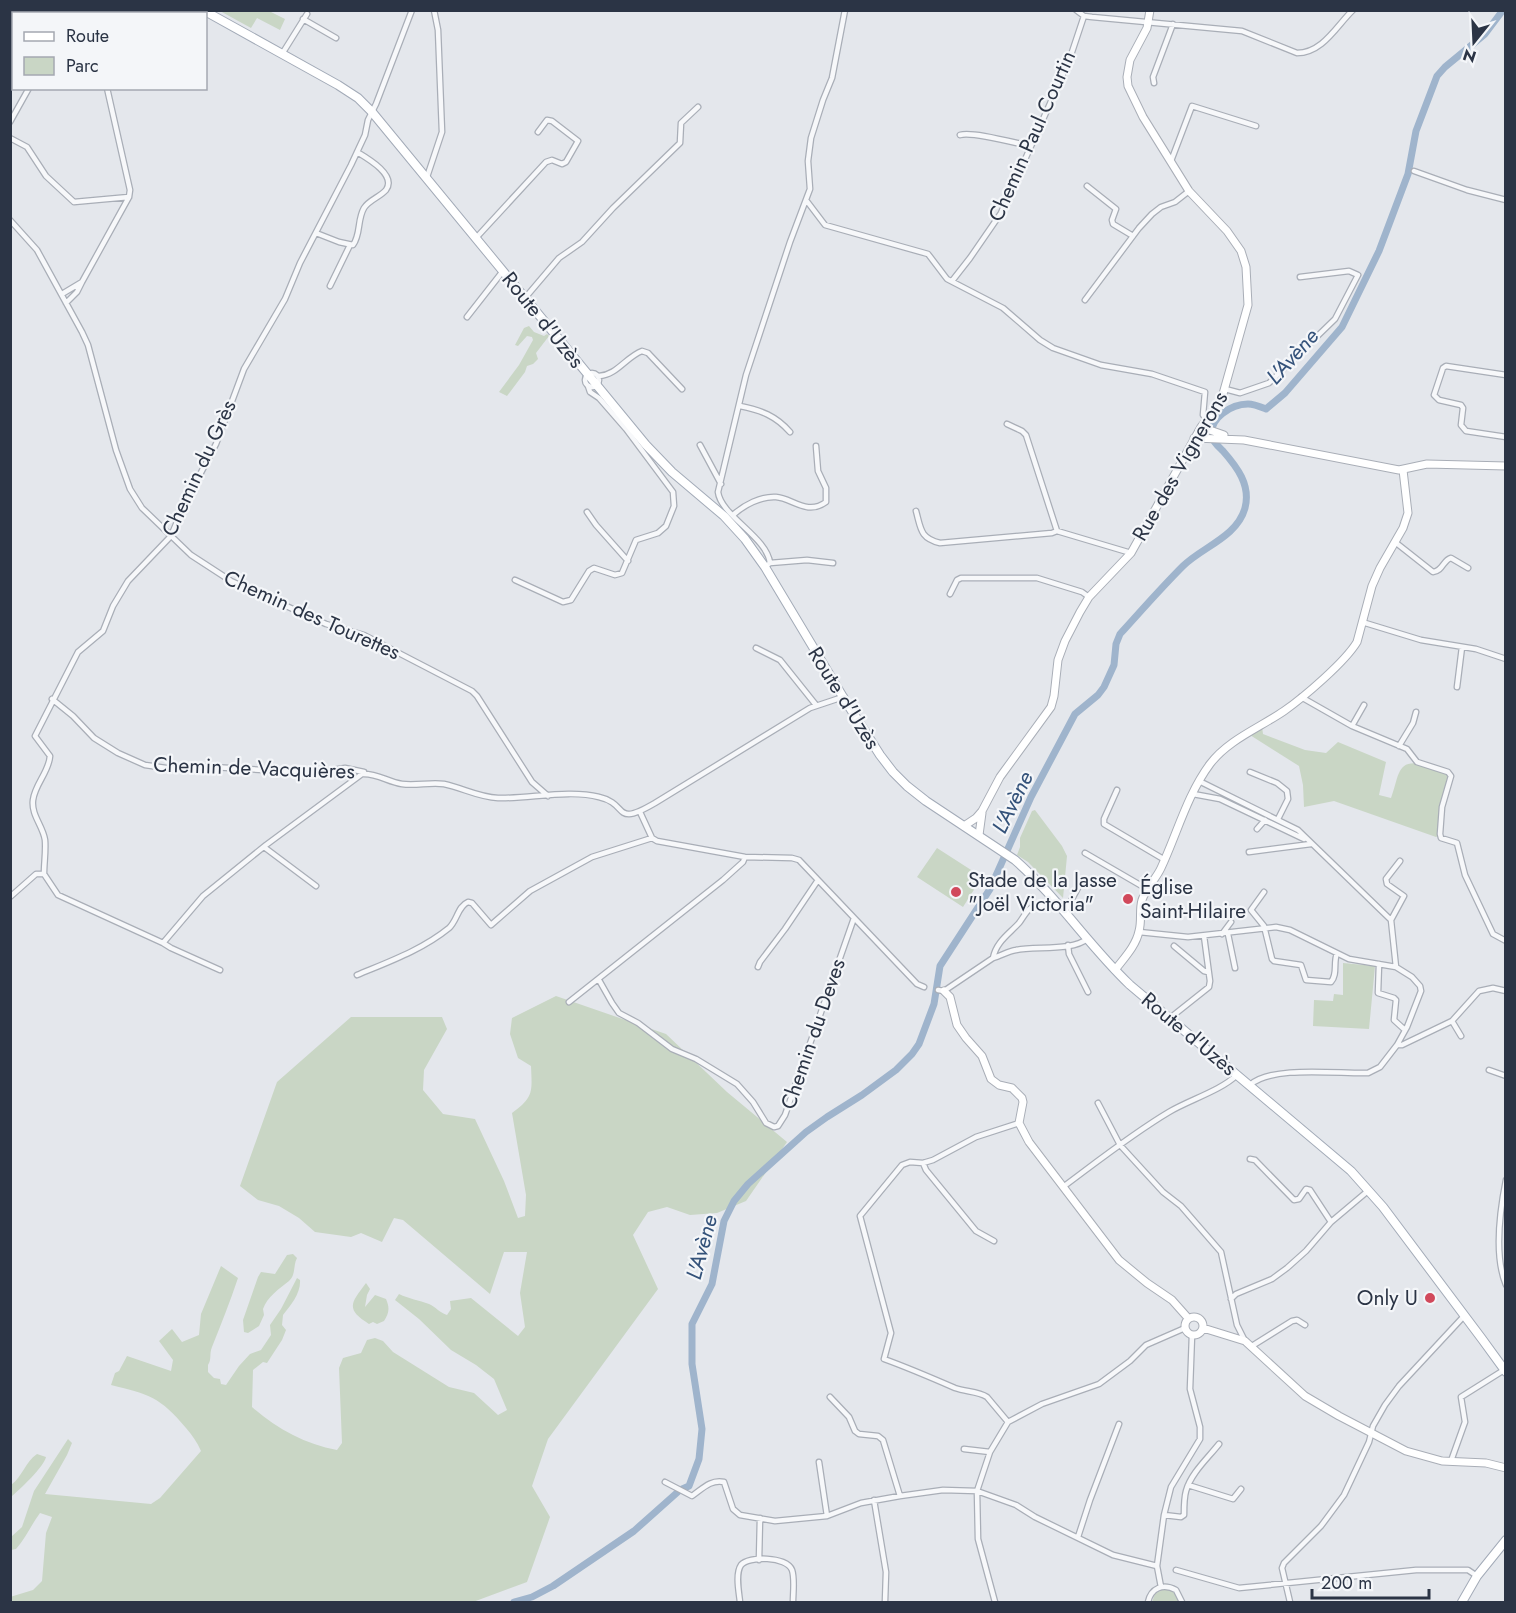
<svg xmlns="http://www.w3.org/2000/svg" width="1516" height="1613" font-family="Jost,sans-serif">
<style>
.green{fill:#c9d6c5}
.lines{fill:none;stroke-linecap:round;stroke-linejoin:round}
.river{stroke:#9fb4cc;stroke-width:7}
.street-casing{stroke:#a9aeb7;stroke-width:7}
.secondary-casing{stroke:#a9aeb7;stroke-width:9}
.primary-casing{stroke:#a3abb8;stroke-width:10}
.street{stroke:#f7f8fa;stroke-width:4.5}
.secondary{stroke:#fff;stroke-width:7}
.primary{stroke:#fff;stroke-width:8}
.poi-dot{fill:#d1495b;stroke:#f4f6f9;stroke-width:2}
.labels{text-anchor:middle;stroke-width:4.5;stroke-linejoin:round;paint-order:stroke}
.street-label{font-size:21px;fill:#2b3445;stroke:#f4f6f9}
.poi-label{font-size:21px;fill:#2b3445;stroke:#f4f6f9;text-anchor:start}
.water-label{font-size:22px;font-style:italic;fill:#34527a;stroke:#f4f6f9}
</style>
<rect width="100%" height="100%" fill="#e4e7ec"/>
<path class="green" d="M220,11h49l16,8 -5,11 -23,-12 -6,10z
M529,326l5,6 10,4 3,-2 2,2 -13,17 2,6 -5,5 -6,2 -2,6 -18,24 -8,-4 20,-27 14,-25 -1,-3 -5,-1 -9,10 -3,-1 9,-17z
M1262,727l1,7 42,16 21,3 12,-11 48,20 -7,33 12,3c9,-24 5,-42 38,-32 7,3 15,4 20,11l-11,45 3,13 -5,2 -102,-36 -30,6 -1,-22 -4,-19 -49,-31z
M1035,810l27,36 5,10 -4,42 -35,-36 -11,-7 3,-8v-9l12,-27z
M937,848l45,29 -19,30 -46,-30z
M1343,963l32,3 -6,63 -56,-3 1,-26 19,1 1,-7 9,1z
M556,996l110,38 61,58 60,50 -41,59 -29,12 -27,2 -23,-8 -19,5 -15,23 25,54 -110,150 -16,47 18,31 -23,65 -54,20h-462l-1,-5 23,-7 9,-9 4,-48 6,-16 -12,-4c-9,12 -14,25 -24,36l-5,1v-13l11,-10 12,-36 34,-52 4,4 -5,12 -22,39 106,10 9,-6 41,-47c-4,-9 -9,-16 -15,-23 -26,-31 -37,-34 -75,-43l4,-12 4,-2 8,-15 44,15 2,-11 -14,-19 13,-12 10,13 17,-7 2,-21 20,-48 17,12c-8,24 -17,46 -26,69 -3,7 0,12 -4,18v7l6,6 6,1 1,5 5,1 13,-19 11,-12 11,-4 10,-15 -1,-10 11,-16 16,-31 3,2c1,13 -9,25 -17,35l-1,10 4,5 -4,10 -15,23 -4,-1 -10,8 -1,37c25,22 53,37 85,43l5,-7 -3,-75 4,-10 18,-5 6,-13 8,-2 8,3 10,11 56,35 25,6 24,22 9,-5 -13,-31 -18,-14 -25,-15 -32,-31 -24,-19 4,-6c10,5 20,6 30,10 7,3 11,9 18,11l4,-6 -1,-8 21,-3 47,38 7,-9 -5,-34 7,-41h-23l-14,42 -87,-74 -9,-2 -12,24 -21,-9 -10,4 -36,-5 -16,-14 -20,-12 -21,-6 -18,-14 37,-104 74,-65h91l5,12 -23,41 -1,20 20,24 32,5 29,62 14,37 7,-2 1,-21 -14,-82c22,-16 20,-21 19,-47l-13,-8 -8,-24 2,-16z
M293,1254l4,4c-4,7 -1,17 -8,23 -9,7 -22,16 -26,28l1,6 -5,11 -11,7 -4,-1 -1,-12 15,-43 3,-5 14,2 12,-19z
M366,1283l4,6 -3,6 -2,12 10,-12 11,4c4,9 3,14 -2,22l-7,3 -4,-2 -4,2c-24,-15 -18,-21 -3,-41z
M37,1454l9,3c-2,10 -27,33 -35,40v-12c12,-9 14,-23 26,-31z
M1163,1589c10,0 14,5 17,13h-28l3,-8z"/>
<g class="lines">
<path class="river" d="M514,1602l18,-5 21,-11 81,-55 46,-41 9,-4 10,-27 3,-30 -10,-65v-40l20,-40 12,-63 10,-20 14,-17 58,-52 21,-15 35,-22 34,-25 16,-16 7,-10 15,-40 6,-38 50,-77 41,-92 44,-83 23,-19 6,-8 10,-22 2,-21 4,-10c21,-23 41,-46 63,-68 19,-19 54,-29 62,-58 6,-23 -8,-41 -22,-57 -4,-4 -10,-9 -11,-14 -4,-19 20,-33 36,-33 6,0 13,3 18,5l19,-16 57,-66 37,-76 29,-77 8,-43 21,-55 8,-9 40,-33 18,-24"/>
<g class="street-casing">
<path id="street" d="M84,10l3,4
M1076,10l8,6 8,1 150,14 55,22c26,0 40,-28 56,-43
M71,14l2,-4
M91,14l4,-4
M303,19l33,19
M282,54l25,-40
M1154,83l-1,-6 20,-53
M10,122l19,-34
M960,135c12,-4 55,8 70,11
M10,138l17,9 19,29 28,26 55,-5
M1171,161l21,-55 64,20
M1414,171l53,19 39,10
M427,177l15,-45 -4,-102 -4,-20
M1087,186l29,23 -4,11 1,4 20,12
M806,200l19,25 103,29 19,25 56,29 37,32 13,8 48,17 51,9 53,18 -2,23 3,4
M10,220l27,30 45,82 6,13 28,105 14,39 12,19 49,47 40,26 95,43 38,11 108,56 5,5 55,86 16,14
M316,233l23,9 14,3c8,-11 4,-25 11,-37 5,-8 16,-11 22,-18 11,-15 -19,-32 -29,-38
M476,238l70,-76 6,-2 10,4 4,-2 12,-21 -26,-20 -5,-1 -9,12
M952,281l18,-23 31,-45 52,-116 18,-42 13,-39
M82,282l47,-85 1,-7 -23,-102
M330,286l20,-41
M62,294l20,-12 -5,10 -11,11
M525,298l34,-40 23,-16 31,-34 67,-65 1,-20 17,-16
M1085,300l54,-72 13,-14 9,-7 14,-5 14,-11
M467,317l36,-46
M585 380a7 7 0 1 1 14 0a7 7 0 1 1-14 0Z
M1506,375l-60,-9 -3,2 -9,27 5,5 22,5 2,3 -2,17 5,6 40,6
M599,376c18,-1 27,-19 43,-25l6,2 34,36
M1225,389l15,4 29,-10 66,-64 23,-44 -9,-4 -49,6
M740,406c21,4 36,10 50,26
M1007,424l15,7 4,4 31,96
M700,445l21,39
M916,511c5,18 4,27 24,32l112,-10 5,-2 74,22
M587,512l9,13 32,36
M733,515c11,-10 28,-19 43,-18 16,1 31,19 50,5v-14l-8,-17 -2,-25
M1395,542l38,30c10,-1 10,-12 18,-14l17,10
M770,563l37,-3 26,3
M765,567l5,-4c-3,-26 -49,-47 -52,-71l28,-117 44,-133 20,-53 -2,-28 3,-23 12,-38 9,-22 13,-68
M515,580l48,22 8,-2 18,-29 5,-3 21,7 7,-2 14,-33 22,-7 8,-7 8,-20 -1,-14 -47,-63 -27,-31 -9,-6 -2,-6
M950,594l7,-14 4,-2h76l45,14 7,5
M1362,622l59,18 55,9 30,10
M756,648l24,12 36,45
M1457,687l5,-40
M1301,697l51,29 55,23 10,13 31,10 3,4 -9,31 -2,27 1,4 16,5 8,32 28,59 13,7
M52,699l21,17 21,22 24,15 27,12 28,4 21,-3 120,7 31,-5 19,4
M1352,726l12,-21
M1399,746l14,-23 3,-11
M1250,772l27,11 10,8 1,8 -10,20
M1199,781l99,49 93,90 5,47
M1117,790l-13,29v5l61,36
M1193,794l27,5 84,40
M640,812l12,26 5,3 88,16 47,1 7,2 118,124 7,3
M1257,829l8,-9
M264,847l52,39
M1249,852l62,-8
M1085,853l62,36
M44,874c0,-11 2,-23 1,-34 -2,-14 -14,-25 -12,-40 2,-16 16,-28 17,-44l-15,-20 43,-84 25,-21 10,-25 15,-25 43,-45 14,-33 31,-59 28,-75 41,-70 15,-36 51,-98 14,-30 3,-15 8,-16 36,-94
M44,874l14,21 105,48 40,-47 63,-51 96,-71c15,-1 26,8 40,10 14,2 28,-2 42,0 19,4 34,13 54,14 31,1 71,-9 101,-1 31,7 13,31 56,6l155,-95 33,-11
M1264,892l-13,18 13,16 8,33 2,2 27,4 5,15 25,2c7,-8 2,-19 6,-29
M10,897l26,-23h8
M1065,912l15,-28
M1391,920l13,-24 -17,-12 -1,-5 14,-18
M1139,932l49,5 88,-10 14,3 59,29 47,8 16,10 8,9 1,5 -14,36 -10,18
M1222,934l9,-12
M1228,934l7,34
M163,943l8,5 49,22
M1068,945l1,9 19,38
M1174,946l30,25 4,1
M993,958c8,-2 15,-7 23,-8 19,-4 57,1 71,-11
M1379,964l-1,29 16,5 2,2 -2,20 11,10
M758,967l2,-5 25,-33 33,-49
M357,975c31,-13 65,-25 92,-47 8,-7 9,-22 19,-26l4,1 19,22 39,-34 62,-34 60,-19
M599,980l13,23 7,10 19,10 34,26 24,10 41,25 16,18 13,21 8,4 4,-1 7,-11 69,-197
M938,990l6,1 49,-33c3,-16 16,-24 26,-35 4,-5 7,-12 12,-15 9,-6 20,0 29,-1
M569,1002l154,-122 20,-18 2,-5
M1170,1018l39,-31 1,-6 -6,-45
M1452,1021l9,15
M1489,1070l17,6
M1250,1085c22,-20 88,-11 118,-12l12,-6 17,-22h5l50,-24 27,-30 14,-3 13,3
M1098,1103l22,42 43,47 18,14 40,46 16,73 8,16
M1250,1159l5,1 39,40 5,-1 7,-10 4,1 21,32
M923,1163l3,7 50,61 18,10
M1506,1180c-6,30 -12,76 0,105
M1063,1187c35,-26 69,-53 106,-75 20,-12 51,-21 68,-37
M1231,1299l5,-5 36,-15 15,-11 19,-17 25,-29 38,-32
M1252,1346l40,-25 5,-1 8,5
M830,1397l19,20 6,14 4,3 19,2 5,4 17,56
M1008,1422l-21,-25c-9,-6 -21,-5 -32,-9 -23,-10 -46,-20 -71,-29l7,-26 -31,-117 42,-51 8,-3 13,1 10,-3 43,-23 43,-14
M964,1449l26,3
M1451,1461l14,-39 -4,-25 43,-27
M819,1462l8,54
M665,1482l27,14c10,-7 19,-17 32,-14l9,27 7,6 35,6 52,-5 34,-13 39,-7 43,-6 34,1 39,14 19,12 78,38 44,11
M1188,1485l45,14 8,-10
M874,1500l12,72 -1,30
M1164,1515l17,2 3,-2c0,-8 0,-17 2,-24 5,-18 22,-33 33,-47
M1078,1537l12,-37 29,-76
M759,1560l1,-42
M1176,1570l63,18 177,-18h52l9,6
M1161,1587l-4,-21 7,-51 7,-28 29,-48v-12l-10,-38 2,-54
M740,1602c-1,-10 -5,-28 1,-37 7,-9 46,-9 51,5 3,9 1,23 1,32
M995,1602l-17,-63 -1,-48 13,-39 18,-30 34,-18 57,-20 31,-23 16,-16 39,-17
M1148,1602c3,-14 15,-19 28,-12l6,12
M1290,1602l-8,-34 2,-5 37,-37 23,-31 25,-53 4,-16 12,-21 14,-19 66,-71"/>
</g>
<g class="secondary-casing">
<path id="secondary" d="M1201,427l23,8
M1194,438l50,2 155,30 28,-6 79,2
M964,826l12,-8 6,-7 18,-34 51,-70 3,-11 4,-36 7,-19 15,-29 9,-15 42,-44 70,-126 20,-26 27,-96 -2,-38 -5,-16 -14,-20 -38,-40 -46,-74 -15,-31 -1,-9 3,-17 17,-32 3,-18
M979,835l3,-22
M1115,970c9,-12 21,-24 24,-39 3,-10 0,-21 3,-31 4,-12 14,-21 19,-32 16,-34 26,-73 49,-104 18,-24 49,-36 74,-53 20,-14 61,-49 73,-69l15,-56 8,-18 23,-40 5,-15 -5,-43
M944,991l6,6 7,28 9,13 16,18 9,23 8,6 13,3 10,10 1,4 -4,21 10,19 90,118 28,23 25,17 16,18
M1185 1326a9 9 0 1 1 18 0a9 9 0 1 1-18 0Z
M1203,1328l42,13 60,55 34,20 67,35 36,10 44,2 20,5"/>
</g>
<g class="primary-casing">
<path id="primary" d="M203,10l135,75 20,13 14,14 274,333 26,27 52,44 21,23 20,28 78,130 37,58 13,17 14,14 19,15 89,59c43,38 74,86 115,125l221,186 32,36 99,132 24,33
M1462,1602l15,-26 29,-36"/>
</g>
<use href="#street" class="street"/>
<use href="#secondary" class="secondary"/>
<use href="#primary" class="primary"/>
</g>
<g class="poi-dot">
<circle cx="956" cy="892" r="6"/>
<circle cx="1128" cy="899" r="6"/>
<circle cx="1430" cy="1298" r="6"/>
</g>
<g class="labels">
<g class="street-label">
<text transform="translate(1032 136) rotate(-66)" y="7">Chemin Paul Courtin</text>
<text transform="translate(543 320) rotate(51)" y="7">Route d'Uzès</text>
<text transform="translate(1180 466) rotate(-60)" y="7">Rue des Vignerons</text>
<text transform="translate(199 468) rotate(-65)" y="7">Chemin du Grès</text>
<text transform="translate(312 615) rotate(24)" y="7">Chemin des Tourettes</text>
<text transform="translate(844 698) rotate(58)" y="7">Route d'Uzès</text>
<text transform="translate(254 768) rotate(2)" y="7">Chemin de Vacquières</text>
<text transform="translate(813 1034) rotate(-71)" y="7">Chemin du Deves</text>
<text transform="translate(1189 1034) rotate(40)" y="7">Route d'Uzès</text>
</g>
<g class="poi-label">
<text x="968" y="887">Stade de la Jasse<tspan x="968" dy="24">"Joël Victoria"</tspan></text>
<text x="1140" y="894">Église<tspan x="1140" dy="24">Saint-Hilaire</tspan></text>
<text x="1418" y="1305" text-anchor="end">Only U</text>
</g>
<g class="water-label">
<text transform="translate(1292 356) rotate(-48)" y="8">L'Avène</text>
<text transform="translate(1012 802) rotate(-64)" y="8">L'Avène</text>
<text transform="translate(701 1247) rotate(-75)" y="8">L'Avène</text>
</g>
</g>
<rect width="1516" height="1613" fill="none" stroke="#2b3445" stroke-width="24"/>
<rect x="12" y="12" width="195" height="78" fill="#f4f6f9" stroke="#a4a8b1" stroke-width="1.5"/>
<rect x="24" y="32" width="30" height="9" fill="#ffffff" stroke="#a4a8b1" stroke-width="1.5"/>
<text x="66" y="42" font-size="18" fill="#2b3445">Route</text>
<rect x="24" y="57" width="30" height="18" fill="#c9d6c5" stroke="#a4a8b1" stroke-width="1.5"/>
<text x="66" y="72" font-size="18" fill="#2b3445">Parc</text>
<g transform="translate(1474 42) rotate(198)" stroke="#f4f6f9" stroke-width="4.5" paint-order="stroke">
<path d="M0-4.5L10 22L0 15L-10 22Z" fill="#2b3445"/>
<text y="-9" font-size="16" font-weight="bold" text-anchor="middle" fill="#2b3445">N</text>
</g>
<path d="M1312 1589v9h117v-9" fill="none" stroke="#2b3445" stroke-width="3"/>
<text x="1321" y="1589" font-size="18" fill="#2b3445" stroke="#f4f6f9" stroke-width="4.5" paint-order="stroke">200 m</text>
</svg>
